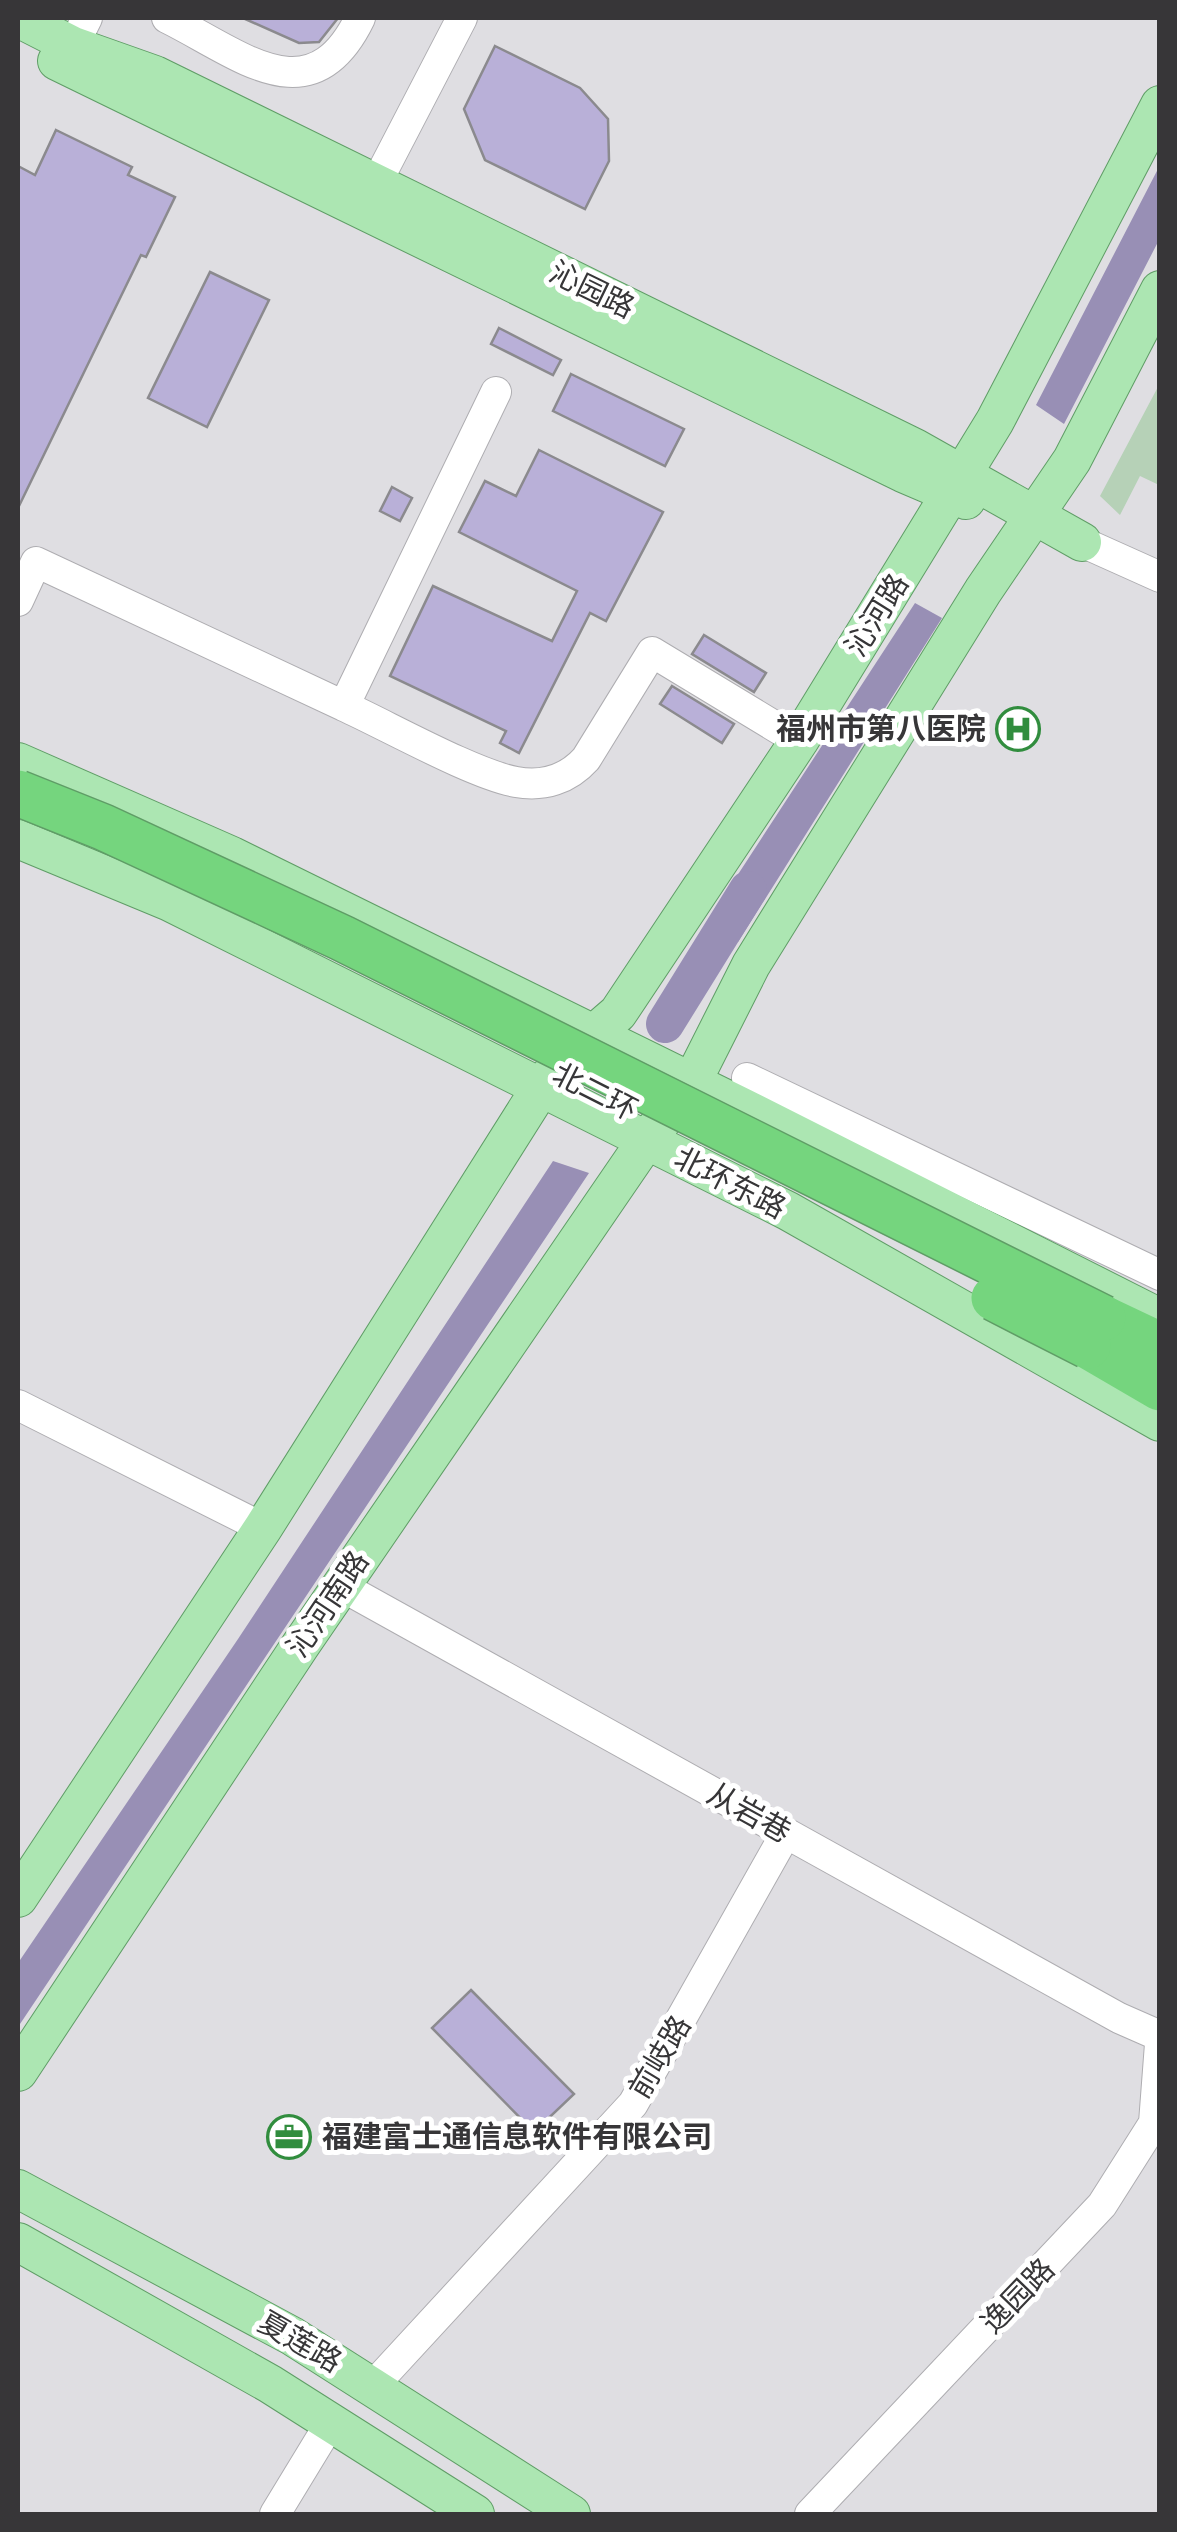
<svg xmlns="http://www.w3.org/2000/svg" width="1177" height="2532" font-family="'Archivo Narrow','Noto Sans SC',sans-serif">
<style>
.green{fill:#b6d1b7}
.water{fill:#988fb5}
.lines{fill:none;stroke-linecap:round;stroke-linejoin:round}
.river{stroke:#988fb5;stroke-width:38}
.building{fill:#b9b0d8;stroke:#8b8a8e;stroke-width:2.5}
.minor-casing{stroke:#aeadb1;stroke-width:32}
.major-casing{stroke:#5f9d66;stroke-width:40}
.highway-casing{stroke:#5f9d66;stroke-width:48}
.minor{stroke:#fff;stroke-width:30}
.major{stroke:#ace6b2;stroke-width:38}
.highway{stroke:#75d57e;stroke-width:45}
.highway-bridge-casing{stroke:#5f9d66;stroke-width:48;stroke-linecap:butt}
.highway-bridge{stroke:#75d57e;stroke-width:45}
.labels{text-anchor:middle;stroke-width:10;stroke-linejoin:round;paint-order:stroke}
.street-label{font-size:30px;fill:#373638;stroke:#fff}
.poi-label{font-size:30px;font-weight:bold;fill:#373638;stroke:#fff;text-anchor:end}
</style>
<rect width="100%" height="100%" fill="#dfdee2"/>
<path class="green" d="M1159,385v100l-19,-9 -20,39 -20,-19z"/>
<path class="water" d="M1159,167v73l-95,184 -28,-19z
M915,603l27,15 -204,324 -33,-17z
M553,1161l36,12 -571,854v-64l220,-324z"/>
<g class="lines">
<path class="river" d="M665,1024l83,-134"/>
</g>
<path class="building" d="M243,18h95l-19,24 -20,1z
M495,46l85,42 28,31 1,42 -24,48 -100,-49 -21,-51z
M56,130l76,37 -4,8 47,22 -29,60 -5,-2 -123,253v-342l17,9z
M210,272l59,28 -62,127 -59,-29z
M499,328l62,32 -8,15 -62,-31z
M571,374l113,55 -19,37 -112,-55z
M539,450l124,62 -57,109 -16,-8 -71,140 -19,-10 6,-12 -116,-55 43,-90 119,55 25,-50 -118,-59 26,-51 31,15z
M392,487l20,11 -12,23 -20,-10z
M704,635l62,38 -12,19 -62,-38z
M672,686l62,38 -12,19 -62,-39z
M471,1990l103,104 -40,38 -102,-104z"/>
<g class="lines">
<g class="minor-casing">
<path id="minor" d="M167,18c73,36 144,101 193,0
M73,46l14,-28
M367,201l95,-183
M1082,542l78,35
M18,601l18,-39 308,144 152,-314
M344,706c44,20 129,68 172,76 28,5 52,-3 70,-23l66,-107 147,89
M747,1078l413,197
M18,1405l245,123
M341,1586l778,432 41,18
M373,2386l260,-282 153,-271
M275,2514l56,-92
M810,2514l292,-309 52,-82 6,-79"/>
</g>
<g class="major-casing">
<path id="major" d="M18,18l55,28 82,29 760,373 167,94
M57,61l846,412 63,27
M18,762l214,94 508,250 420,212
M18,839l152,63 618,309 372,211
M18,1898l245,-370 277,-439 19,-25 59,-51 181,-272 196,-320 165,-316
M18,2072l282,-426 346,-505 46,-59 59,-117 232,-374 89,-131 88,-170
M18,2189l274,147 279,178
M18,2242l252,142 205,130"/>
</g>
<g class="highway-casing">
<path id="highway" d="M1103,1318l57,27
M1088,1346l72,42"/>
</g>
<use href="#minor" class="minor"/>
<use href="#major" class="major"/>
<use href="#highway" class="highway"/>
<g class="highway-bridge-casing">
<path id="highway-bridge" d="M18,793l85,34 239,111 761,380
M994,1298l94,48"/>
</g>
<use href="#highway-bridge" class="highway-bridge"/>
</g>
<defs>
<g id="hospital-ring" transform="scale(2.25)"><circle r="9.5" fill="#fff" stroke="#318d3e" stroke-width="1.5"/><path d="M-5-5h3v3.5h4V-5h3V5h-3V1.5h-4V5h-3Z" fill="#318d3e"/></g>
<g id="office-ring" transform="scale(2.25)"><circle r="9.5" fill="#fff" stroke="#318d3e" stroke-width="1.5"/><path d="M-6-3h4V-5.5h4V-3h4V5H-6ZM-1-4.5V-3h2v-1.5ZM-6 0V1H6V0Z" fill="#318d3e"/></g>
</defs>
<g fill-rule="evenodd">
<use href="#hospital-ring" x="1018" y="729"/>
<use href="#office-ring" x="289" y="2137"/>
</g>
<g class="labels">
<g class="street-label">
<text transform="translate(592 290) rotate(26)" y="10">沁园路</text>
<text transform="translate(877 615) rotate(-58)" y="10">沁河路</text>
<text transform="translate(595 1092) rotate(27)" y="10">北二环</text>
<text transform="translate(730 1183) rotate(27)" y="10">北环东路</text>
<text transform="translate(328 1604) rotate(-56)" y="10">沁河南路</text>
<text transform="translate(749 1813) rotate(29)" y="10">从岩巷</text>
<text transform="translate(660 2057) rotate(-59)" y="10">前岐路</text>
<text transform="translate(1018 2296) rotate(-46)" y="10">逸园路</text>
<text transform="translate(300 2342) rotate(30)" y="10">夏莲路</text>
</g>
<g class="poi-label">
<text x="986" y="739">福州市第八医院</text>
<text x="322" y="2147" text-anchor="start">福建富士通信息软件有限公司</text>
</g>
</g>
<rect width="1177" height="2532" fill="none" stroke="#373638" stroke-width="40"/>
</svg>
